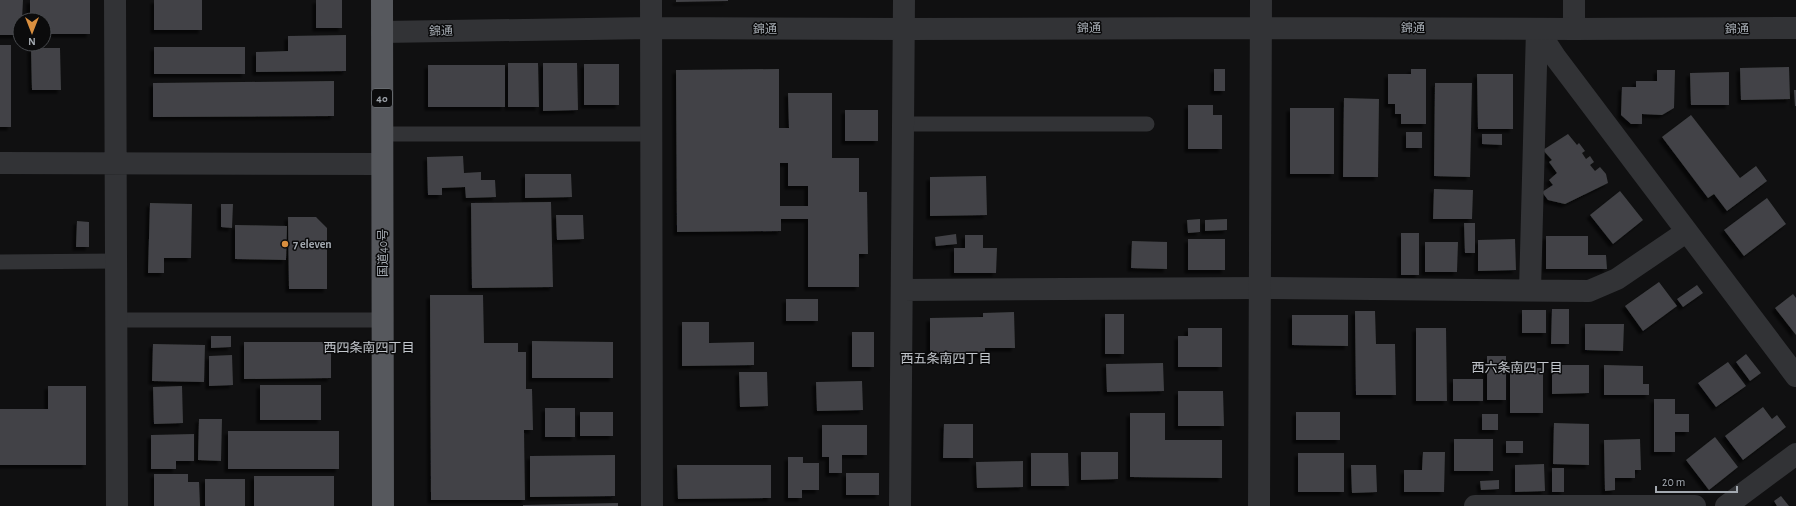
<svg xmlns="http://www.w3.org/2000/svg" width="1796" height="506" font-family="'Alegreya Sans','Noto Sans JP',sans-serif">
<style>
.building{fill:#424346;fill-rule:evenodd;filter:url(#shadow)}
.lines{fill:none;stroke-linecap:round;stroke-linejoin:round}
.service{stroke:#323336;stroke-width:15}
.minor{stroke:#323336;stroke-width:22}
.tertiary{stroke:#323336;stroke-width:22}
.trunk{stroke:#56585d;stroke-width:22}
.poi-dot{fill:#da8f3f;stroke:#0b0b0c;stroke-width:1.5}
.labels{text-anchor:middle;stroke-width:3;stroke-linejoin:round;paint-order:stroke}
.shield{fill:#0b0b0c;stroke:#757a7f;stroke-width:1}
.shield-label{font-size:11px;font-weight:bold;fill:#a3a9b0}
.street-label{font-size:12px;fill:#a3a9b0;stroke:#0b0b0c}
.poi-label{font-size:12px;font-weight:bold;fill:#a3a9b0;stroke:#0b0b0c;text-anchor:start}
.neighbourhood-label{font-size:13px;fill:#c3c7cd;stroke:#0b0b0c}
</style>
<defs>
<filter id="shadow"><feDropShadow dx="-3.5" dy="3.5" stdDeviation="1" flood-color="#0009"/></filter>
</defs>
<rect width="100%" height="100%" fill="#101011"/>
<path class="building" d="M0,0h23l-1,20h-2v15h-20z
M30,0h60v34h-46v-14h-14z
M154,0h48v30h-48z
M316,0h26v28h-26z
M676,0h52v1l-52,1z
M346,35v36l-90,1v-20l32,-1v-15z
M0,45h11v82h-11z
M154,47h91v27h-91z
M31,48h29l1,42h-29z
M508,63h30l1,44h-31z
M543,63h34l1,47 -35,1z
M584,64h35v41h-35z
M428,65h77v42h-77z
M1789,67l1,32 -49,1 -1,-32z
M779,69v59h10l-1,-35h44v65h27v34h8l1,62h-9v33h-51v-68h-27v12l-104,1 -1,-162zM780,163h8v23h20v20h-28z
M1214,69h11v22h-11z
M1411,69h15v55h-25v-10h-6v-10h-7v-30h23z
M1657,70h18l-1,38 -12,7 -20,-1v10h-11l-10,-9 1,-28h14v-6h21z
M1729,72v33h-38l-1,-32z
M1477,74h36v55h-35z
M334,81v35l-181,1v-34z
M1435,83h37l-2,94 -36,-1z
M1794,90h2v16h-1z
M1344,98l35,1 -1,78h-35z
M1188,105h25v10h9v34h-34z
M1290,108h44v66h-44z
M845,110h33v31h-33z
M1691,115l49,63 16,-12 11,15 -40,30 -13,-17 -6,4 -46,-61z
M1406,132h16v16h-16z
M1482,134h20v11l-20,-1z
M1568,134l9,11 2,-2 6,8 -3,2 4,6 4,-3 4,6 -4,3 5,6 5,-4 6,7 2,9 -43,21 -17,-4 -6,-8 11,-7 -4,-5 8,-7 -8,-11 3,-2 -9,-10z
M463,156l1,17 17,-1v8h14l1,17 -30,1 -1,-11 -23,1v7h-14l-1,-38z
M525,174h46l1,23 -47,1z
M986,176l1,39 -57,1v-39z
M1434,189l39,1 -1,29h-39z
M1620,191l23,29 -30,24 -23,-29z
M1767,198l19,26 -42,32 -20,-26z
M551,202l2,85 -81,1 -1,-85z
M150,203l42,1 -1,54h-27v15h-16z
M221,204h12l-1,24 -11,-1z
M556,215h27l1,24 -27,1z
M288,217h28l11,11v61h-38z
M1200,219v13l-12,1 -1,-13z
M1227,219v11l-22,1v-11z
M77,221l12,1v25h-13z
M1464,223h11v30h-10z
M235,225l52,1 -1,34 -51,-1z
M1401,233h18v42h-18z
M956,234l1,10 -21,2 -1,-9z
M965,235h18v13h14l-1,25h-42v-25h11z
M1546,236h42v19h18l1,14h-61z
M1188,239h37v31h-37z
M1515,239l1,31 -38,1v-31z
M1132,241l35,1v27l-36,-1z
M1425,242h33l-1,30h-32z
M1659,282l18,24 -34,25 -18,-25z
M1697,285l6,8 -20,14 -6,-8z
M1793,294l3,4v37l-21,-27z
M430,295h53l1,48h34v9h8v37h6l1,41h-9l1,70h-94z
M786,299h32v22h-32z
M1552,309h17v35h-18z
M1522,310h24v23h-24z
M1355,311h20l1,33h19l1,51h-40z
M1014,312l1,36h-30v6h-55v-36l53,-1v-4z
M1105,314h19v40h-19z
M1292,315h56v31l-56,-1z
M682,322h27v21l45,-1v23l-72,1z
M1585,324h39l-1,27 -38,-1z
M1188,328h34v39h-44v-31h10z
M1416,328h30l1,73h-31z
M852,332h22v35h-22z
M211,336h20v11l-20,1z
M532,341l81,1v36h-81z
M244,342h87v36l-87,1z
M153,344l52,1 -1,37 -52,-1z
M1746,354l15,19 -11,8 -14,-19z
M232,355l1,30 -24,1v-30z
M1487,356h19v44h-19z
M1728,362l18,24 -30,21 -18,-24z
M1163,363l1,28 -57,1 -1,-28z
M1552,365h37v28l-37,1z
M1604,365l39,1v18h6v11h-45z
M1510,368h33v45h-33z
M739,372h28l1,34 -28,1z
M1453,379h30v22h-30z
M862,381l1,29 -46,1 -1,-29z
M260,385h61v35h-61z
M48,386h38v79h-86v-56h48z
M182,386l1,37 -29,1 -1,-37z
M1178,391h45l1,35h-46z
M1654,399h21v15h14v18h-14v20h-21z
M1763,407l9,12 5,-4 9,12 -43,33 -18,-24z
M545,408h30v29h-30z
M580,412h33v24h-33z
M1296,412h44v28h-44z
M1130,413h35v27h57v38l-92,-1z
M1482,414h16v16h-16z
M199,419h23l-1,42 -23,-1z
M1554,423l35,1v41l-36,-1z
M944,424h29v34h-30z
M822,425h45v30h-25v18h-13v-16h-7z
M228,431h111v38h-111z
M194,434v27h-18v8h-25v-34z
M1715,437l23,30 -29,23 -23,-30z
M1454,439h39v32h-39z
M1640,439l1,31h-6v8h-20v12l-10,1 -1,-51z
M1506,441h17v12h-17z
M1081,452h37v27l-37,1z
M1423,452h22l-1,40h-40v-22h18z
M1031,453h37l1,33h-38z
M1298,453h46v39h-46z
M615,455v41l-85,1v-41z
M788,457h15v6h16v27h-17v8h-14z
M1023,461v26l-46,1 -1,-26z
M1544,464l1,27 -30,1v-27z
M677,465h94v33l-93,1z
M1351,465h25l1,27 -25,1z
M1552,468h12v24h-12z
M846,473h33v22h-33z
M154,474h34v8h11l1,24h-46z
M254,476h80v30h-80z
M205,479h40v27h-40z
M1499,480v9l-18,1 -1,-9z
M1781,496l8,10h-12l-3,-5z
M618,503v3h-95v-1z"/>
<g class="lines">
<path class="service" d="M903,124h244
M382,134h269
M0,262l117,-1
M117,320h266"/>
<path class="minor" d="M1574,0v29
M1537,29l19,29 240,318
M902,290l358,-2 329,3 28,-12 69,-47
M1530,290l7,-261
M900,506l4,-506
M1475,506h220
M1726,506l70,-52"/>
<path class="tertiary" d="M115,0l2,506
M651,0l1,506
M382,32l269,-4 253,1 357,-1 313,1 222,-1
M0,163l382,1
M1259,506l2,-506"/>
<path class="trunk" d="M382,0l1,506"/>
</g>
<circle class="poi-dot" cx="285" cy="244" r="4"/>
<g class="labels">
<rect class="shield" x="372" y="89" width="20" height="18" rx="3"/>
<g class="shield-label">
<text x="382" y="102">40</text>
</g>
<g class="street-label">
<text x="1089" y="32">錦通</text>
<text x="1413" y="32">錦通</text>
<text x="765" y="33">錦通</text>
<text x="1737" y="33">錦通</text>
<text transform="translate(441 31) rotate(-1)" y="4">錦通</text>
<text transform="translate(383 253) rotate(-90)" y="4">国道40号</text>
</g>
<g class="poi-label">
<text x="293" y="248">7 eleven</text>
</g>
<g class="neighbourhood-label">
<text x="369" y="352">西四条南四丁目</text>
<text x="946" y="363">西五条南四丁目</text>
<text x="1517" y="372">西六条南四丁目</text>
</g>
</g>
<g transform="translate(32 32) rotate(180)"><circle r="19" fill="#0b0b0c" stroke="#484a4e"/>
<path d="M0-3L7 15L0 10L-7 15Z" fill="#da8f3f"/>
<text y="-6" font-size="11" font-weight="bold" text-anchor="middle" fill="#a3a9b0">N</text>
</g>
<path d="M1656 486v6h81v-6" fill="none" stroke="#a3a9b0" stroke-width="2"/>
<text x="1662" y="486" font-size="12" fill="#a3a9b0" stroke="#0b0b0c" stroke-width="3" paint-order="stroke">20 m</text>
</svg>
